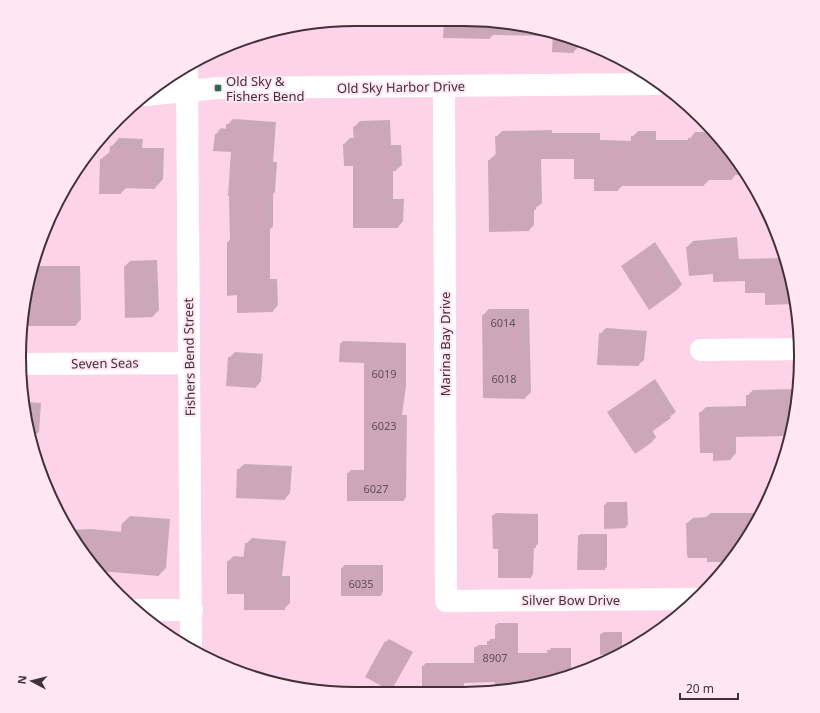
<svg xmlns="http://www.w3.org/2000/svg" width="820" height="713" font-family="'Noto Sans',sans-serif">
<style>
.shadow{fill:#0003}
.building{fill:#cda6ba}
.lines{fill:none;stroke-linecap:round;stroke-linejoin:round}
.minor{stroke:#fff;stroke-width:22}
.poi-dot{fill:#2e6953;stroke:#ffe6f2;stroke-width:1.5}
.labels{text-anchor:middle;stroke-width:4;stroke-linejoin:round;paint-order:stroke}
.number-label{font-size:11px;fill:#644e59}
.poi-label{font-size:13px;fill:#413139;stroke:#ffe6f2;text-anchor:start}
.street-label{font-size:13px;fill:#413139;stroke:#ffe6f2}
.rim{fill:none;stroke:#413139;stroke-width:2}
</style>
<rect width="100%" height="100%" fill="#fcd3e8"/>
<path class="shadow" d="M445,21l63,1 64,15 10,4v3l-9,8 -19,-16 -61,-1 -3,3 -46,-1z
M327,23l-4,5h-38z
M233,119l43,3 -3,40h4l-2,30 -2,2v33l-3,2v50h7l1,26 -5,6 -35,-17 -10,-52 3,-3 1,-88 -18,-1 2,-16 5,-6 6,1v-4z
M390,120l1,25h10l1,20 -6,5h-3v29h11l-1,22 -5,6 -44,-63 -10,-20 6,-6h5l-1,-11 6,-6z
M552,130v3h48v7l32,1v-4l6,-6h18v9h33l6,-8h20l31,42h-10l-4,5h-22l-6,6h-81l-5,5 -23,-12 -20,-20h-34l1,45 -8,6v16l-5,5 -40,-70 7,-6v-17l6,-6z
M119,138l24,1 -1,9h22l-1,31 -8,9 -28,-1 -6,6 -20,-34 10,-8v-4z
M737,237l2,22 47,-1 9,42 -3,3 -26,-11 -20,-12 -32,-7 -27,-26 6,-6z
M655,242l27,42 -5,6 -55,-24z
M157,260l2,50 -6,6 -27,1 -1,-51 5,-5z
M34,266h46l1,53 -5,6h-54v-13z
M489,309h40l2,83 -6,6 -42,-83z
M606,328l41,3 -3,29 -6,5 -38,-31z
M343,341l63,2v43l-4,29h5l-1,82 -2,3h-56v-27l3,-3h14v-108l-25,-1v-17z
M235,352l28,2 -2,27 -5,6 -27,-29z
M655,379l21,33 -24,18 4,7 -5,6 -43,-31z
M798,389l-6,41h-3l-5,5 -48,1v17l-5,6 -17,-7 -14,-39 6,-6 41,-1v-10l6,-6z
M24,402l17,1 -2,29 -6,5h-2z
M244,464l48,2 -2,27 -5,6 -47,-29z
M607,502h20l1,23 -3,2 -20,-22z
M765,509l-28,44 -29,4 -21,-34 6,-5 13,-1 5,-4h49z
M496,513l42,1v30l-4,3 -1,27 -2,3 -38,-61z
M130,516l40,3 -4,49 -7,7 -61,-6 -30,-39 23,-1 31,3 1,-9z
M581,534h26v33l-3,2 -26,-33z
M252,538l34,3 -4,35h8v27l-6,6 -39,-16 -17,-32 6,-5 11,1 1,-13z
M344,565h39v27l-2,3h-39v-27z
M498,623h20v30h30l3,-5h20v28l-42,9 -33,-4 -32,1v11l-41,1v-28l3,-3h49v-15l3,-3h10l2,-6h6v-14z
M604,632h18v19l-2,2 -19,-19z
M389,639l24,13 -20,35 -7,-45z"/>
<path class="building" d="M444,21l47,1 -1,17 -47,-1z
M553,32l22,6 -1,15 -22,-1z
M226,124l45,4 -3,39 4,1 -2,30h-3l1,35h-3v51h7l1,28 -36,1v-18l-10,1v-54h3l-1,-46h-1l3,-44 -18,-1 2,-17 11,1z
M385,125l1,26 9,-1 1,21 -8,1v32h11l-1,24h-45v-62h-9l-1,-22h11l-1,-17z
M547,135v3l48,1v7h36v-10h19l1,9h37v-7l32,-1 27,38h-15v5h-28v6h-86v5h-24v-12h-20v-20h-38v51h-7v21l-40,1 -1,-72h8l-1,-24z
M110,146l25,1 -1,9 22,1 -1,32 -34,-1v6h-22l1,-35h9z
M732,243l2,21h53l5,22 1,18 -28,1v-12h-20v-12l-32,1v-8l-24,2 -3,-29z
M649,247l28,43 -28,20 -28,-44z
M152,265l1,52 -28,1 -1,-52z
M74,271l2,55h-55l1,-14 11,-40z
M482,315h42l1,84 -42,-1z
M599,333l42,3 -2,30 -42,-1z
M340,344l64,1v44l-4,28h4v84h-57v-28h17v-110l-25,-1z
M228,357l30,3 -2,28 -30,-2z
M649,384l22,34 -24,17 4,8 -16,11 -28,-42z
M746,395h39l-1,41 -53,1v23l-18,1v-8h-13l-1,-41 47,-1z
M237,469l49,2 -1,29 -49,-2z
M625,504l1,24 -22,1v-24z
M492,515l44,1v32h-4l-1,30h-33v-29h-5z
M704,518h20l34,1 -27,43h-24v-4h-19l-1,-3 -1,-32h18z
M122,523l41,3 -4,50 -60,-5 -27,-36 48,4z
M578,536h27v34h-28z
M245,543l35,4 -3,35h8v28h-41v-16h-17v-33l16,1z
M341,568h40v28h-40z
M495,625h21v30l31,1v-6h22v27l-44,9 -30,-1v-3l-33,1v10l-40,1v-28h52v-19h13v-6h8z
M600,634h20v20l-20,1z
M385,641l26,14 -20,36 -26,-14z"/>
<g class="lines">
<path class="minor" d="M187,68l4,579
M444,86l2,515 250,-2
M145,95l73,-7 439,-4
M701,350l98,-1
M20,364l169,-1
M136,610h56"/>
</g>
<rect class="poi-dot" x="214" y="84" width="8" height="8" rx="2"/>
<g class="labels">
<g class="number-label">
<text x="503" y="327">6014</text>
<text x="384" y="378">6019</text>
<text x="504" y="383">6018</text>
<text x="384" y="430">6023</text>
<text x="376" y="493">6027</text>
<text x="361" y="588">6035</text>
<text x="495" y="662">8907</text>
</g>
<g class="poi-label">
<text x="226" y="86">Old Sky &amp;<tspan x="226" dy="15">Fishers Bend</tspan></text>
</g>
<g class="street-label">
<text transform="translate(401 87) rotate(-1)" y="5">Old Sky Harbor Drive</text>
<text transform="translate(445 344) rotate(-90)" y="5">Marina Bay Drive</text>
<text transform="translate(189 357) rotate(-91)" y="5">Fishers Bend Street</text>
<text transform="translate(105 363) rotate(-1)" y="5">Seven Seas</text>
<text x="571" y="605">Silver Bow Drive</text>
</g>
</g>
<path d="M0 0H820V713H0ZM356 26H464A330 330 0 0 1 794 356V357A330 330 0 0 1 464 687H356A330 330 0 0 1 26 357V356A330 330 0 0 1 356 26Z" fill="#ffe6f2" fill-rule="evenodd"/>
<path class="rim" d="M356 26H464A330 330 0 0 1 794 356V357A330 330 0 0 1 464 687H356A330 330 0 0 1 26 357V356A330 330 0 0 1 356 26Z"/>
<g transform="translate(32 681) rotate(277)" stroke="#ffe6f2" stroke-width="3" paint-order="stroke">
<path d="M0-3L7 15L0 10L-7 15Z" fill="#413139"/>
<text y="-6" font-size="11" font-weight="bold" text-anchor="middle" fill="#413139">N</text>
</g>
<path d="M680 693v6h58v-6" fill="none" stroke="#413139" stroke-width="2"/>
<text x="686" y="693" font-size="12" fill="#413139" stroke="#ffe6f2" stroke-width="3" paint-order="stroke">20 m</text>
</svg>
